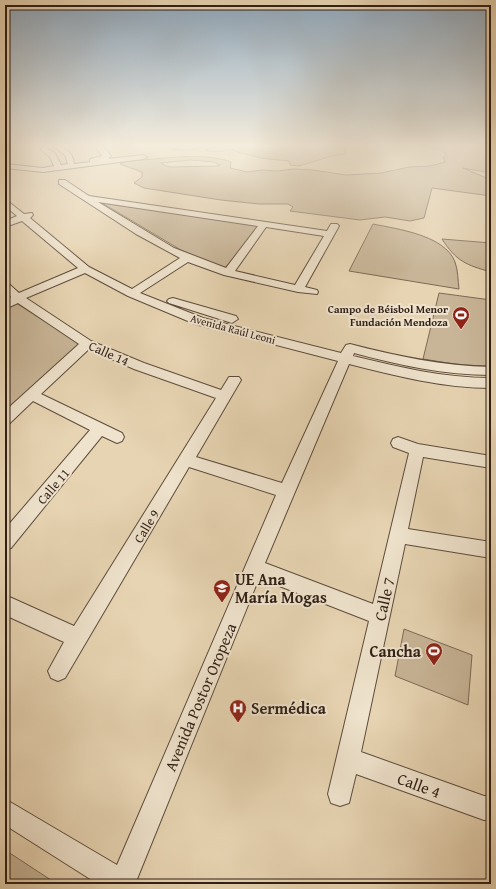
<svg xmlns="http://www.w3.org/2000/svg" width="496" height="889" font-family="'Gentium Book Plus',serif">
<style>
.green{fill:#c8b597;stroke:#7c6a56;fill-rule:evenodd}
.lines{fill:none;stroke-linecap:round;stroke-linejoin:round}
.minor-casing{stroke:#5e4c3d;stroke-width:2}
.minor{fill:#efe3cd;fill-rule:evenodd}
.labels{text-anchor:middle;stroke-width:4;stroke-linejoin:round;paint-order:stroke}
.far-poi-label{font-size:11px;font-weight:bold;fill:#301f16;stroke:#efe3cd;text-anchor:end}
.far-street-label{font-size:11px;fill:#301f16;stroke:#efe3cd}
.street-label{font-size:13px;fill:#301f16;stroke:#efe3cd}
.near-poi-label{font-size:16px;font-weight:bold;fill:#301f16;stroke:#efe3cd;text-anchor:start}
.near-street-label{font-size:16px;fill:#301f16;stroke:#efe3cd}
</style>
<rect width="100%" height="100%" fill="#e7d4b2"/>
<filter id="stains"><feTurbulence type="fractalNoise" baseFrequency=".005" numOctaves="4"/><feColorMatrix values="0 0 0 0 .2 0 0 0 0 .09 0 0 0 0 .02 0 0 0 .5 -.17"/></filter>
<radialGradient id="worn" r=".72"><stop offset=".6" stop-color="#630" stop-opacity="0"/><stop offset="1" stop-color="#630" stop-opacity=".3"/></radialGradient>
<path class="green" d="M167,145h42c-13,4 -31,10 -42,0z
M220,145h130l-4,3 -1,6 -13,2 -33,10 -9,-1 -1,-4 -29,-3 -29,-8 -18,2 -8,-2z
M419,145h72v28l-28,-5 28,12v16l-59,-8 -8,30 -14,3 -25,-4 -25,3 -70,-9 3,-4 -5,-3h-29l-38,-4 -77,-12 -10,-5 8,-6v-5l-22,-8 7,-3c31,-1 75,-10 104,1l-1,6 17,4 15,-2 16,1 14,-2 21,1 33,5 35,-2 28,-6 21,-1 15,-4 -2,-4 3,-4c-6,-7 -17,-7 -27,-9zM190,160l24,2 6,3 -3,1 -46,1 -5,-1 -5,-3z
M102,203l158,22 -35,43 -44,-18z
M373,224c24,5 72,11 82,38 3,8 3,19 4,27l-110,-18z
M442,239l49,4v29c-25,-7 -35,-11 -49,-33z
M439,293l52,7v66l-31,-1 -37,-6z
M16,303l66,42 -77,70v-105z
M404,629l68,26 -4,50 -73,-29z
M5,850l52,34h-52z"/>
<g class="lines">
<g class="minor-casing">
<path id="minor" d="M52,145c12,0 21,7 22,19l16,-2v-3l12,-3 -8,-11h8l9,11 -3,3 35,-4 4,2 -4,2 -100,13 -38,-4v-4l38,4 11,-2 -4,-9 -10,-8 4,-2 11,6 6,12 7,-1 -3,-9z
M59,180h6l24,16 238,35 4,-7h6l2,2 -34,61 12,3 1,2 -1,2 -19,-2 -74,-17 -36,-13 -48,31 63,25 138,35 5,-8 4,-1c46,12 93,22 141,23v8c-47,0 -92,-10 -137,-22l-1,3c45,11 91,22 138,22v10c-48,0 -95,-12 -142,-24l-84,199 108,41 36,-151 -16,-6 -2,-4 2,-4 5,-2 20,7 73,12v12l-68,-11 -15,72 83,13v16l-86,-14 -44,208 123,44h7v24h-7l-128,-46 -7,29 -9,3 -9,-3 -3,-9 41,-173 -110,-43 -124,306h-37l-93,-59v-26l112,66 159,-370 -87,-28 -124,211 -7,3 -7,-3 -3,-7 16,-29 -59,-27v-20l69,31 142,-228 -82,-29 -45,-20 -48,45 81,39 2,4 -2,4 -5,2 -15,-7 -91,112 -6,2v-21l85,-99 -57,-29 -23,22 -5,1v-13l74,-67 -61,-41 -13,6v-8l6,-4 -6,-5v-9l4,1 10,9 59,-25 -56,-47 -17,6v-6l12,-5 -12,-10v-7l19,15 8,-1 1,2 -3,3 59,49 43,22 48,-31 -44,-24 -77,-50zM98,202l160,24 -32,42 -52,-20zM266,227l58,9 -29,49 -60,-14zM85,273l43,23 67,28 143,37 -56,122 -86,-26 45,-77 -2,-3h-10l-8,13 -77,-27 -53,-22 -65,-43z
M173,298l63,18 2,3 -6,4 -63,-20 -2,-2 2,-2z"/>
</g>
<use href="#minor" class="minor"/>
</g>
<linearGradient id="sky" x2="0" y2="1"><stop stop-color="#8fa8bd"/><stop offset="0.54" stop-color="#f4ecdc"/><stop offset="1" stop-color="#f4ecdc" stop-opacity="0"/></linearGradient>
<rect width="496" height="269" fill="url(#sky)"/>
<defs>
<g id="stadium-pin" transform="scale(0.9)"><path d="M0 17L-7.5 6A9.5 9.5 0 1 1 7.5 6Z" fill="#8f2418" stroke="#efe3cd"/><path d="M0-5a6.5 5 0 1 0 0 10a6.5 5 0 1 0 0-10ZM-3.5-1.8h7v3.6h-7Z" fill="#fff"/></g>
<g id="school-pin" transform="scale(0.9)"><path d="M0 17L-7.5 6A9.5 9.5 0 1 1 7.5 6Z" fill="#8f2418" stroke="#efe3cd"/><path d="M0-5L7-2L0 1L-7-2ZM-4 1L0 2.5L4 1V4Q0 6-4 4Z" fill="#fff"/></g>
<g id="hospital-pin" transform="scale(0.9)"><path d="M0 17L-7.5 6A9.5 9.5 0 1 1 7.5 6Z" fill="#8f2418" stroke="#efe3cd"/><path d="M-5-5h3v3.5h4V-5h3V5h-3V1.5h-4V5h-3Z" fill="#fff"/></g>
</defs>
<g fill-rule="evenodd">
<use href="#stadium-pin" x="461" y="315"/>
<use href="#school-pin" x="222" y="588"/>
<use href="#stadium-pin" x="434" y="651"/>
<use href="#hospital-pin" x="238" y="708"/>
</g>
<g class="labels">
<g class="far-poi-label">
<text x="448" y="313">Campo de Béisbol Menor<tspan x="448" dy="13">Fundación Mendoza</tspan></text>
</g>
<g class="far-street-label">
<text transform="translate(233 329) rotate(15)" y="4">Avenida Raúl Leoni</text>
</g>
<g class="street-label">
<text transform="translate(109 353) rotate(24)" y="5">Calle 14</text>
<text transform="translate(53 486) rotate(-50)" y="5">Calle 11</text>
<text transform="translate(146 526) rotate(-59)" y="5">Calle 9</text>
</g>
<g class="near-poi-label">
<text x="235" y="585">UE Ana<tspan x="235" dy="18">María Mogas</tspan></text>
<text x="421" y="657" text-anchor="end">Cancha</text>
<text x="251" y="714">Sermédica</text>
</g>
<g class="near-street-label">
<text transform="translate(384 599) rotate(-77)" y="6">Calle 7</text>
<text transform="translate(200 697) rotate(-67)" y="6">Avenida Postor Oropeza</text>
<text transform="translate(419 785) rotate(20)" y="6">Calle 4</text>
</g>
</g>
<rect width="496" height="889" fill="none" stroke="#e7d4b2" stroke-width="20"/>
<rect x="6" y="6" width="484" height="877" fill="none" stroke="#301f16" stroke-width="2"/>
<rect x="10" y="10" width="476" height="869" fill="none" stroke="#301f16"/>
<rect width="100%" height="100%" filter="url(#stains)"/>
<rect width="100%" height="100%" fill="url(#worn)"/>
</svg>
